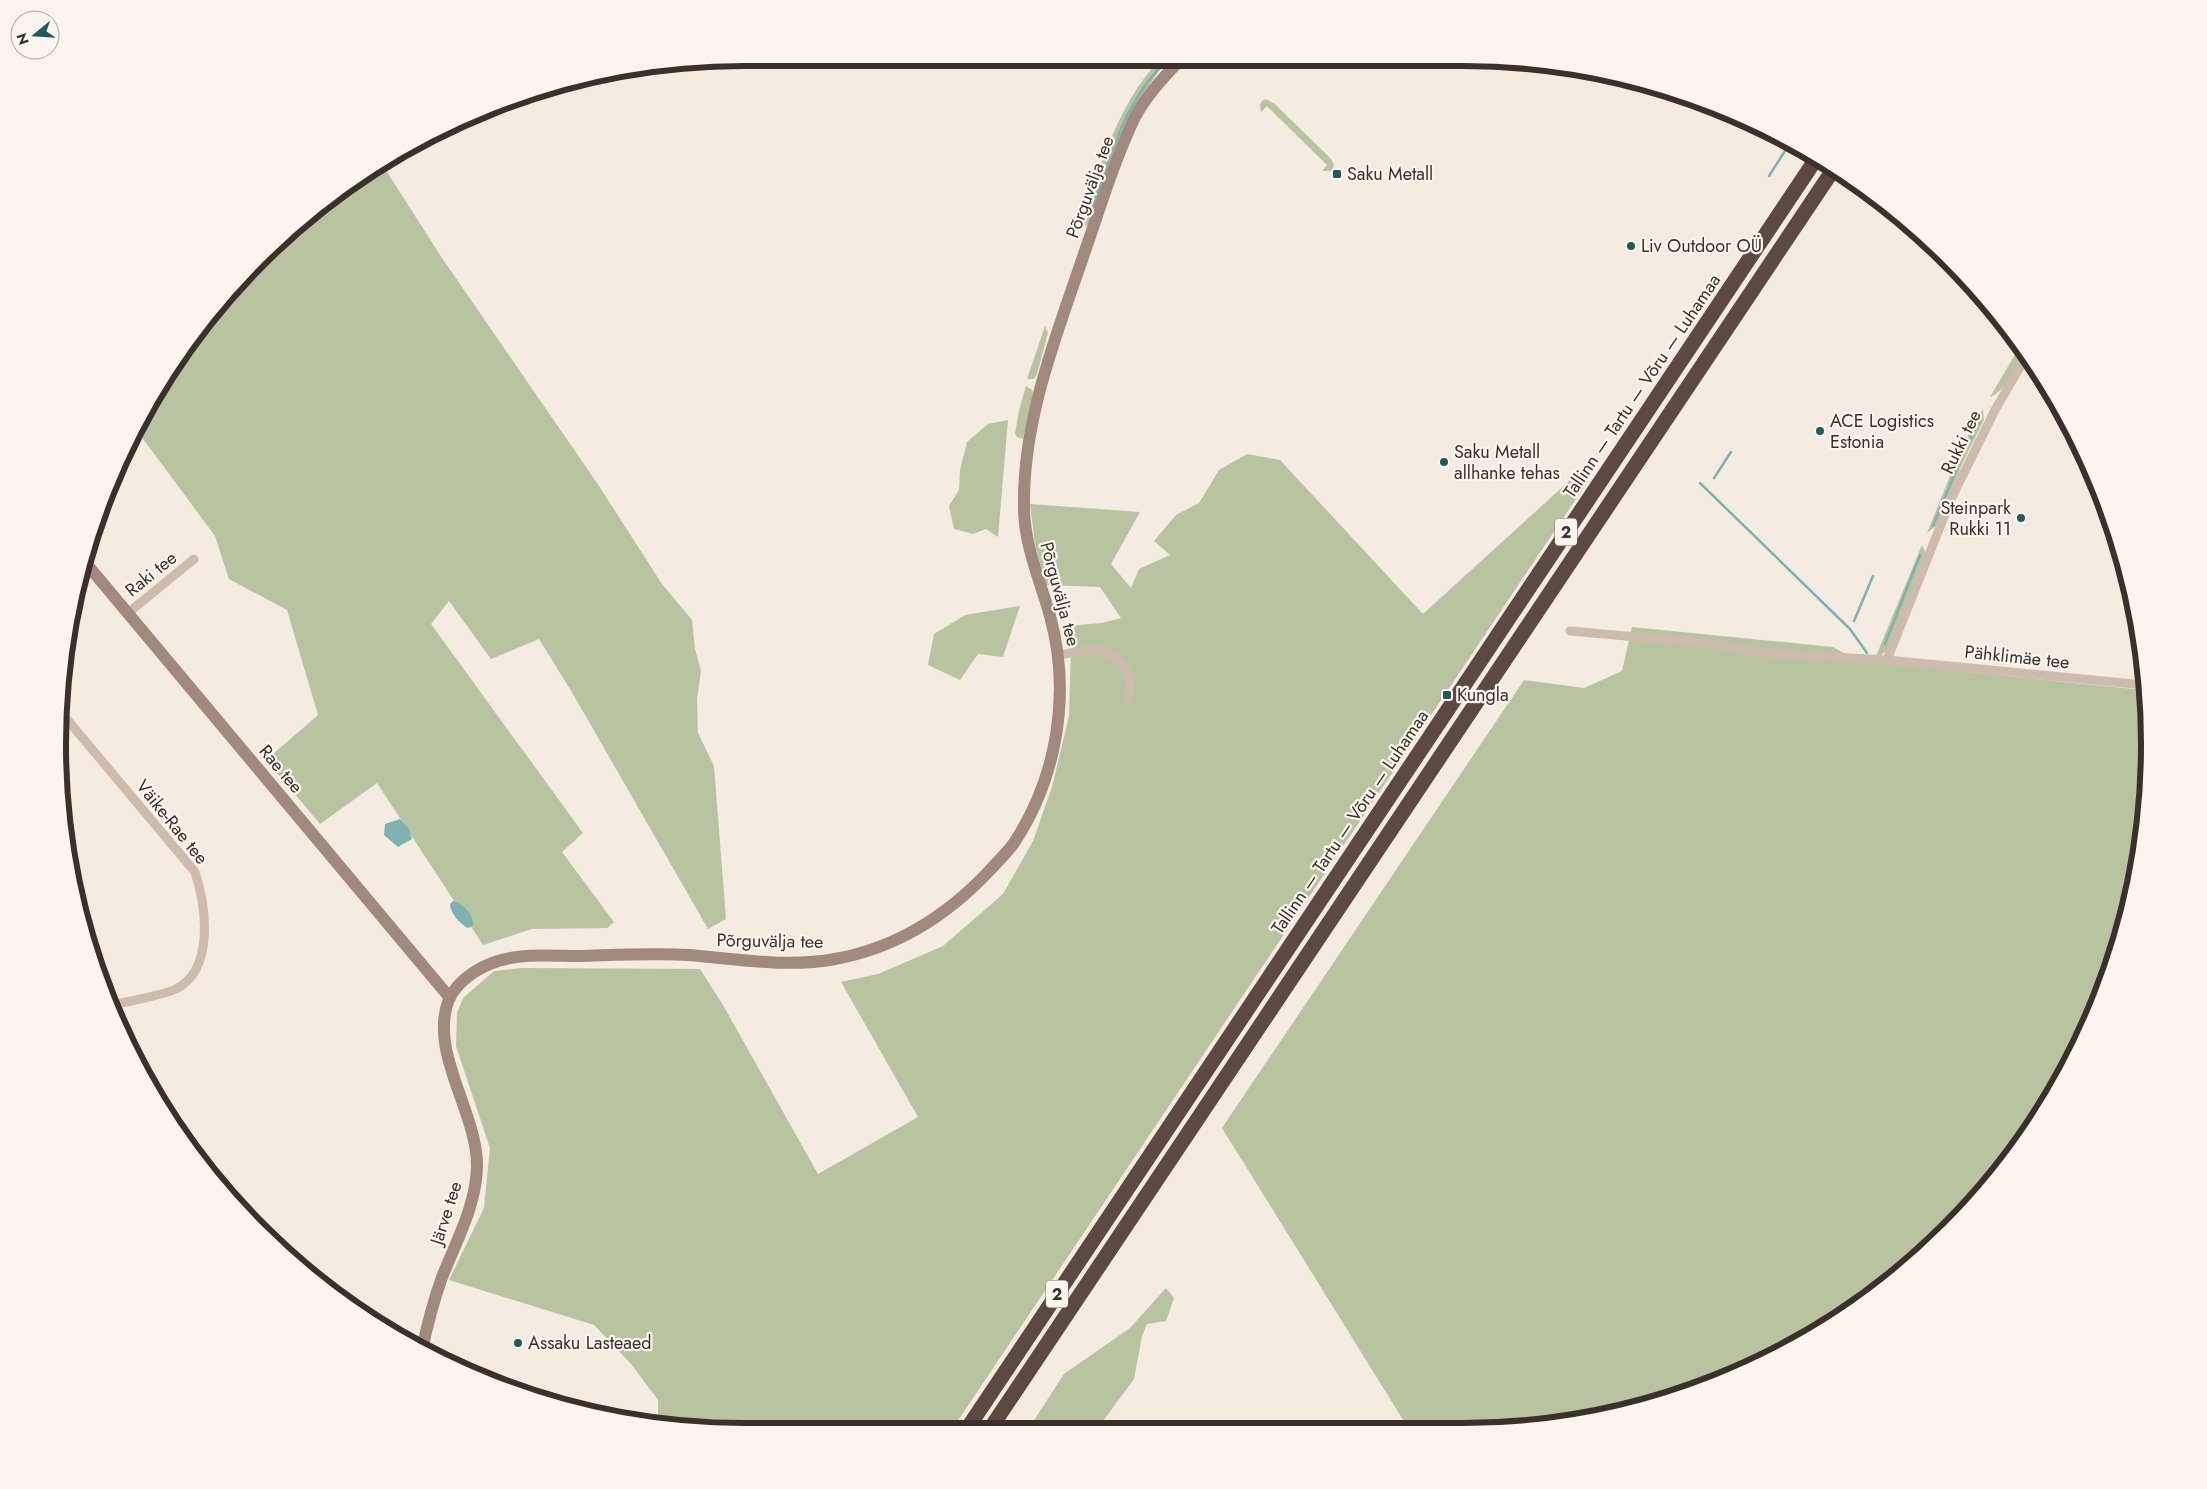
<svg xmlns="http://www.w3.org/2000/svg" width="2207" height="1489" font-family="Jost,sans-serif">
<style>
.green{fill:#b8c4a0}
.water{fill:#7fb0b2}
.lines{fill:none;stroke-linecap:round;stroke-linejoin:round}
.stream{stroke:#7fb0b2;stroke-width:2.5}
.street{stroke:#cdbbac;stroke-width:9}
.secondary{stroke:#a18a7d;stroke-width:12}
.highway{stroke:#5c4a42;stroke-width:15}
.poi-dot{fill:#1f5a5e;stroke:#fbf5ee;stroke-width:2}
.labels{text-anchor:middle;stroke-width:4.5;stroke-linejoin:round;paint-order:stroke}
.shield{fill:#fbf5ee;stroke:#756b66;stroke-width:1}
.shield-label{font-size:16px;font-weight:bold;fill:#3b302b}
.poi-label{font-size:18px;fill:#3b302b;stroke:#fbf5ee;text-anchor:start}
.street-label{font-size:18px;fill:#3b302b;stroke:#fbf5ee}
.rim{fill:none;stroke:#3b302b;stroke-width:6}
</style>
<rect width="100%" height="100%" fill="#f4ebe1"/>
<path class="green" d="M1159,60h11l-11,11 -23,33 -48,120 -2,2 -6,-1c20,-58 37,-119 79,-165z
M1266,99l9,5 56,55 3,6 -2,6h-10l5,-6 -60,-59 -6,6 -1,-7 2,-4z
M382,164l58,91 157,228 65,101 30,36 3,29 6,22 -4,28 1,34 16,33 12,153 -18,10 -135,-235 -34,-55 -48,20 -42,-58 -18,23 152,209 -21,19 52,70 -7,6 -75,1 -49,16 -106,-162 -57,41 -54,-64 52,-45 -31,-105 -58,-31 -14,-43 -77,-104 62,-106 91,-98 72,-55z
M1045,326l3,7 -11,41 -3,5h-7z
M2020,346l4,5c-8,13 -18,41 -34,46z
M1026,386l6,4 1,3 -10,46 -6,-2 -2,-3 4,-24z
M1983,409l1,11 -21,42 -27,64 -9,7 35,-87z
M1008,420l-10,117 -12,-8 -13,5 -19,-5 -5,-23 10,-16 1,-20 7,-28 21,-18z
M1247,454l33,6 143,154 156,-142 9,9 -637,950 -206,1 -87,-9v-23l-26,-35 -38,-40 -145,-45 35,-72 6,-60 -34,-102 1,-33 6,-15 31,-27 28,-3 178,1 23,36 95,169 100,-57 -77,-135 37,-8 65,-28 60,-52 30,-53 19,-54 17,-71 2,-70 -4,-20 35,-3 19,-5 -21,-31 -54,-2 -11,-41 -5,-40 110,8 -29,52 20,24 8,-19 31,-14 -16,-14 22,-26 23,-12 20,-33z
M1922,545l3,6 -1,7 -38,93 -6,5h-4z
M1020,606l-17,51 -25,-3 -18,26 -32,-15 6,-31 31,-19z
M1632,627l201,20 25,14 286,29 5,54 -13,134 -39,129 -63,119 -86,104 -104,86 -118,63 -129,39 -134,13h-53l-188,-303 302,-448 60,8 38,-17z
M1166,1288l8,10 -8,23 -19,3 -5,12 -8,43 -36,49 -4,4 -67,-1 37,-57 66,-46z"/>
<path class="water" d="M400,819l9,10 3,10 -14,8 -14,-12 1,-11z
M453,901c10,2 22,15 20,25l-5,2c-8,-4 -18,-15 -18,-24z"/>
<g class="lines">
<path class="stream" d="M1769,176l21,-33
M1090,215c19,-56 34,-113 77,-155
M1714,478l17,-26
M1700,483l150,146 17,24
M1933,526l31,-75 16,-31
M1854,621l19,-45
M1885,644l35,-89"/>
<path class="street" d="M1635,84l3,1
M128,613l66,-54
M1570,631l146,13 47,9 124,7 257,25
M1058,655c13,-2 27,-6 40,-5 16,2 30,17 32,32 1,5 0,11 -1,16
M1887,660l65,-163 43,-87 32,-55
M60,711l135,161c11,34 20,97 -19,117 -15,7 -47,12 -64,16"/>
<path class="secondary" d="M85,562l365,436
M422,1350c5,-24 11,-47 19,-70 14,-37 35,-73 36,-113 1,-54 -49,-115 -28,-168 9,-19 30,-32 49,-38 26,-8 55,-5 82,-5 36,-1 73,-3 109,-1 48,4 98,13 146,4 61,-11 113,-44 155,-89 8,-9 17,-17 24,-27 44,-67 57,-151 36,-227 -10,-36 -25,-69 -26,-106 -2,-90 32,-173 60,-256 16,-46 30,-93 51,-137 11,-21 29,-40 45,-57"/>
<path class="highway" d="M965,1432l851,-1273
M988,1432l845,-1262"/>
</g>
<g class="poi-dot">
<rect x="1332" y="169" width="10" height="10" rx="2.5"/>
<circle cx="1631" cy="246" r="5"/>
<circle cx="1820" cy="431" r="5"/>
<circle cx="1444" cy="462" r="5"/>
<circle cx="2021" cy="518" r="5"/>
<rect x="1442" y="690" width="10" height="10" rx="2.5"/>
<circle cx="518" cy="1343" r="5"/>
</g>
<g class="labels">
<g class="shield">
<rect x="1555" y="518.5" width="22" height="27" rx="4"/>
<rect x="1046" y="1280.5" width="22" height="27" rx="4"/>
</g>
<g class="shield-label">
<text x="1566" y="538">2</text>
<text x="1057" y="1300">2</text>
</g>
<g class="poi-label">
<text x="1347" y="180">Saku Metall</text>
<text x="1641" y="252">Liv Outdoor OÜ</text>
<text x="1830" y="427">ACE Logistics<tspan x="1830" dy="21">Estonia</tspan></text>
<text x="1454" y="458">Saku Metall<tspan x="1454" dy="21">allhanke tehas</tspan></text>
<text x="2011" y="514" text-anchor="end">Steinpark<tspan x="2011" dy="21">Rukki 11</tspan></text>
<text x="1457" y="701">Kungla</text>
<text x="528" y="1349">Assaku Lasteaed</text>
</g>
<g class="street-label">
<text transform="translate(1090 187) rotate(-70)" y="6">Põrguvälja tee</text>
<text transform="translate(1642 386) rotate(-56)" y="6">Tallinn — Tartu — Võru — Luhamaa</text>
<text transform="translate(1961 442) rotate(-64)" y="6">Rukki tee</text>
<text transform="translate(151 574) rotate(-39)" y="6">Raki tee</text>
<text transform="translate(1060 594) rotate(75)" y="6">Põrguvälja tee</text>
<text transform="translate(2017 657) rotate(6)" y="6">Pähklimäe tee</text>
<text transform="translate(281 769) rotate(50)" y="6">Rae tee</text>
<text transform="translate(172 822) rotate(51)" y="6">Väike-Rae tee</text>
<text transform="translate(1350 822) rotate(-56)" y="6">Tallinn — Tartu — Võru — Luhamaa</text>
<text transform="translate(770 941) rotate(1)" y="6">Põrguvälja tee</text>
<text transform="translate(446 1213) rotate(-72)" y="6">Järve tee</text>
</g>
</g>
<path d="M0 0H2207V1489H0ZM744 66H1463A678 678 0 0 1 2141 744V745A678 678 0 0 1 1463 1423H744A678 678 0 0 1 66 745V744A678 678 0 0 1 744 66Z" fill="#fbf5ee" fill-rule="evenodd"/>
<path class="rim" d="M744 66H1463A678 678 0 0 1 2141 744V745A678 678 0 0 1 1463 1423H744A678 678 0 0 1 66 745V744A678 678 0 0 1 744 66Z"/>
<g transform="translate(35 35) rotate(252)"><circle r="24" fill="#fbf5ee" stroke="#aea6a0"/>
<path d="M0-4L9 19L0 12L-9 19Z" fill="#1f5a5e"/>
<text y="-8" font-size="14" font-weight="bold" text-anchor="middle" fill="#3b302b">N</text>
</g>
</svg>
